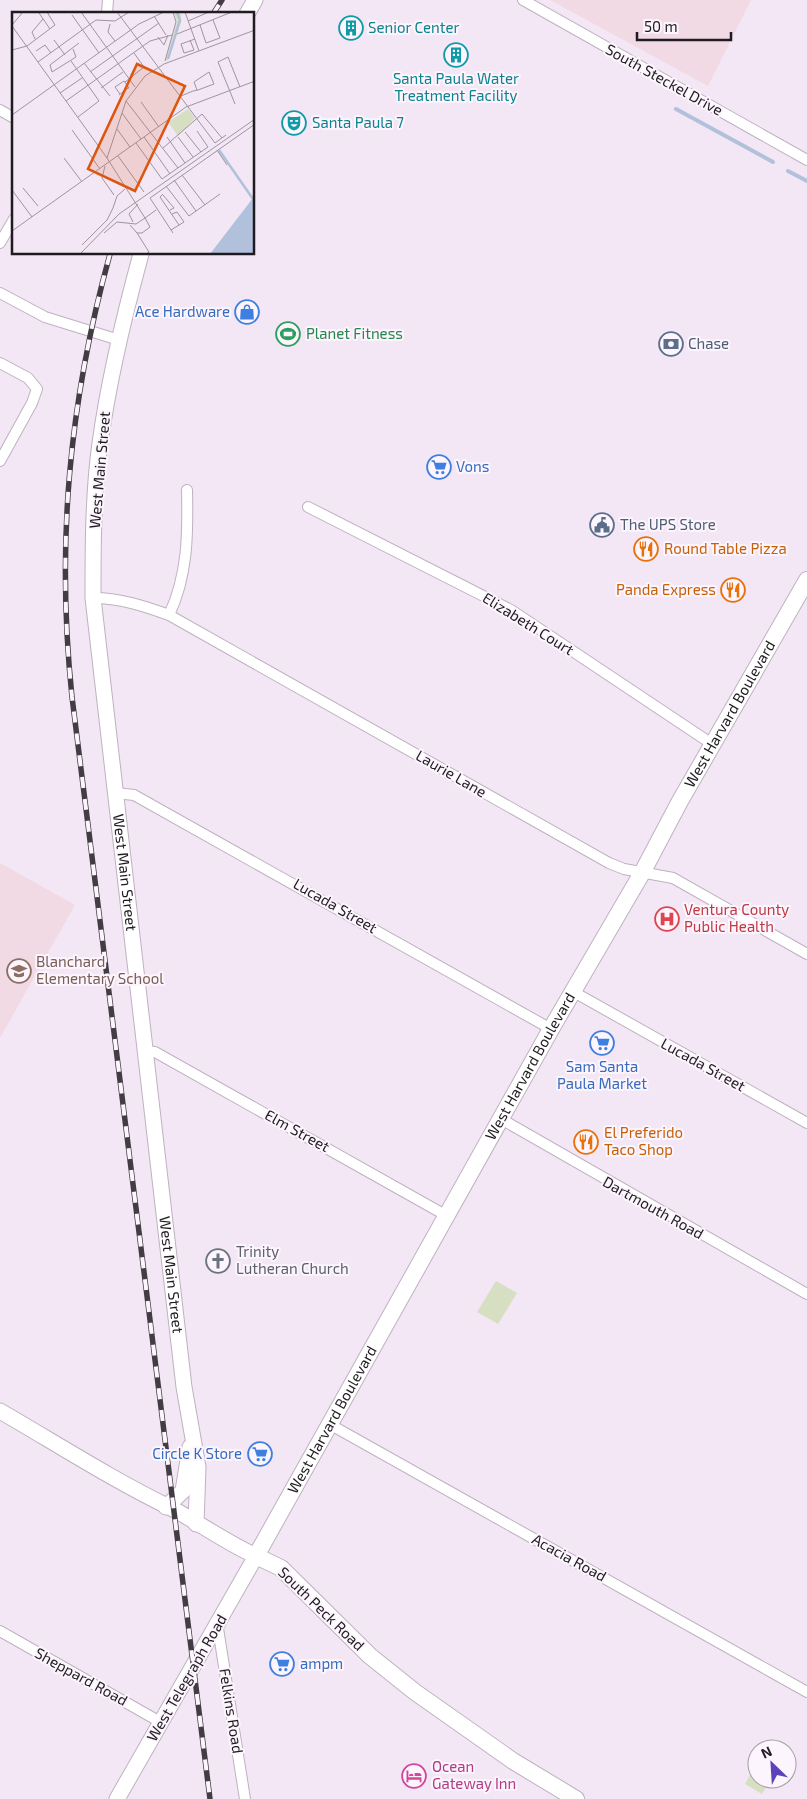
<svg xmlns="http://www.w3.org/2000/svg" width="807" height="1799" font-family="'Exo 2',sans-serif">
<style>
.education{fill:#f2dae4}
.green{fill:#d7dfc3}
.lines{fill:none;stroke-linecap:round;stroke-linejoin:round}
.stream{stroke:#b2c1db;stroke-width:4}
.street-casing{stroke:#beb2c0;stroke-width:12}
.secondary-casing{stroke:#beb2c0;stroke-width:17}
.primary-casing{stroke:#beb2c0;stroke-width:18}
.street{stroke:#fff;stroke-width:10}
.secondary{stroke:#fff;stroke-width:15}
.primary{stroke:#fff;stroke-width:16}
.rail-casing{stroke:#423d43;stroke-width:5.5}
.rail{stroke:#fdf5fe;stroke-width:4;stroke-dasharray:11;stroke-linecap:butt}
.labels{text-anchor:middle;stroke-width:4;stroke-linejoin:round;paint-order:stroke}
.culture-label{font-size:15px;fill:#0d838f;stroke:#fdf5fe;text-anchor:start}
.street-label{font-size:15px;fill:#1f1b20;stroke:#fdf5fe}
.shop-label{font-size:15px;fill:#366cbe;stroke:#fdf5fe;text-anchor:end}
.leisure-label{font-size:15px;fill:#27864d;stroke:#fdf5fe;text-anchor:start}
.service-label{font-size:15px;fill:#4e5e75;stroke:#fdf5fe;text-anchor:start}
.food-label{font-size:15px;fill:#c56008;stroke:#fdf5fe;text-anchor:start}
.health-label{font-size:15px;fill:#be3a42;stroke:#fdf5fe;text-anchor:start}
.education-label{font-size:15px;fill:#785e54;stroke:#fdf5fe;text-anchor:start}
.worship-label{font-size:15px;fill:#5b616d;stroke:#fdf5fe;text-anchor:start}
.hotel-label{font-size:15px;fill:#b23c85;stroke:#fdf5fe;text-anchor:start}
.inset-river{fill:none;stroke:#b2c1db;stroke-width:2.5}
.inset-road{fill:none;stroke:#9e95a0;stroke-width:1}
.view{fill:#de560d;fill-opacity:0.15;stroke:#de560d;stroke-width:2.5}
.inset-edge{fill:none;stroke:#1f1b20;stroke-width:2.5}
</style>
<rect width="100%" height="100%" fill="#f3e6f5"/>
<path class="education" d="M550,0h201l-43,86z
M0,863l75,42 -75,133z"/>
<path class="green" d="M496,1281l21,12 -19,31 -21,-12z
M755,1766l2,13h14l-9,15 -17,-10z"/>
<g class="lines">
<path class="stream" d="M676,109l97,53
M788,171l19,10"/>
<g class="street-casing">
<path id="street" d="M523,0l284,160
M107,14l1,-14
M0,110l14,8
M0,243l14,-24
M0,293l45,24 74,23
M0,363l28,15 9,11 -5,14 -32,58
M308,507l203,103 201,134
M93,598c27,0 51,8 76,17l440,248 15,6 49,9 134,76
M169,615c19,-40 19,-82 18,-125
M115,793l19,2 417,234
M572,991l235,132
M144,1051l11,1 292,164
M501,1119l306,175
M331,1425l476,267
M217,1622l28,177
M0,1631l162,92"/>
</g>
<g class="secondary-casing">
<g id="secondary">
<path d="M247,14l8,-14"/>
<path id="s1" d="M141,254c-17,62 -32,124 -41,189 -7,50 -7,104 -7,155l91,789 14,80 -2,57"/>
<path d="M0,1411c57,33 113,69 173,98 28,15 54,34 83,47l-139,243"/>
<path d="M166,1507l17,-16 7,-44"/>
</g>
</g>
<g class="primary-casing">
<g id="primary">
<path id="s2" d="M576,1799l-63,-38 -98,-69 -45,-36 -89,-88 -25,-12 295,-527 91,-156 38,-72 127,-221"/>
</g>
</g>
<use href="#street" class="street"/>
<use href="#secondary" class="secondary"/>
<use href="#primary" class="primary"/>
<g class="rail-casing">
<path id="rail" d="M213,14l9,-14
M110,254c-41,148 -54,290 -38,443l138,1102"/>
</g>
<use href="#rail" class="rail"/>
</g>
<defs>
<g id="building-ring" transform="scale(1.25)"><circle r="9.5" fill="#fdf5fe" stroke="#0f9aa8" stroke-width="1.5"/><path d="M-4-6H4V6H1V3H-1V6H-4ZM-2.5-4.3h1.7v1.8h-1.7ZM.8-4.3h1.7v1.8H.8ZM-2.5-1h1.7V.8h-1.7ZM.8-1h1.7V.8H.8Z" fill="#0f9aa8"/></g>
<g id="theatre-ring" transform="scale(1.25)"><circle r="9.5" fill="#fdf5fe" stroke="#0f9aa8" stroke-width="1.5"/><path d="M-5-5.5Q0-4 5-5.5V0Q5 5 0 6Q-5 5-5 0ZM-3.3-2.5H-1v1.5H-3.3ZM1-2.5H3.3v1.5H1ZM-2.8 1Q0 5.5 2.8 1Z" fill="#0f9aa8"/></g>
<g id="shop-ring" transform="scale(1.25)"><circle r="9.5" fill="#fdf5fe" stroke="#3f7fe0" stroke-width="1.5"/><path d="M-5-2.5h2.3a2.7 3.5 0 0 1 5.4 0H5L5.5 6h-11ZM-1.5-2.5h3a1.5 2.3 0 0 0-3 0Z" fill="#3f7fe0"/></g>
<g id="stadium-ring" transform="scale(1.25)"><circle r="9.5" fill="#fdf5fe" stroke="#2e9e5b" stroke-width="1.5"/><path d="M0-5a6.5 5 0 1 0 0 10a6.5 5 0 1 0 0-10ZM-3.5-1.8h7v3.6h-7Z" fill="#2e9e5b"/></g>
<g id="bank-ring" transform="scale(1.25)"><circle r="9.5" fill="#fdf5fe" stroke="#5c6f8a" stroke-width="1.5"/><path d="M-6-4H6V4H-6ZM0-2.3a2.3 2.3 0 1 0 0 4.6a2.3 2.3 0 1 0 0-4.6Z" fill="#5c6f8a"/></g>
<g id="supermarket-ring" transform="scale(1.25)"><circle r="9.5" fill="#fdf5fe" stroke="#3f7fe0" stroke-width="1.5"/><path d="M-6-5.5h2.5l.6 2H6L4.5 2H-2.5L-4.4-4H-6ZM-1.5 3.2a1.3 1.3 0 1 0 .1 0ZM3 3.2a1.3 1.3 0 1 0 .1 0Z" fill="#3f7fe0"/></g>
<g id="civic-ring" transform="scale(1.25)"><circle r="9.5" fill="#fdf5fe" stroke="#5c6f8a" stroke-width="1.5"/><path d="M-.6-6.5H3V-4.5H.6V-3L4-1V1h2V6H-6V1h2V-1L-.6-3ZM-1.2 2.5V6h2.4V2.5Z" fill="#5c6f8a"/></g>
<g id="restaurant-ring" transform="scale(1.25)"><circle r="9.5" fill="#fdf5fe" stroke="#e8710a" stroke-width="1.5"/><path d="M-5-6h1v4h1v-4h1v4h1v-4h1v5L-1.5 .5V6h-2V.5L-5-1ZM5-6V6H3V1.5H1.5Q1.5-4 5-6Z" fill="#e8710a"/></g>
<g id="hospital-ring" transform="scale(1.25)"><circle r="9.5" fill="#fdf5fe" stroke="#e0444e" stroke-width="1.5"/><path d="M-5-5h3v3.5h4V-5h3V5h-3V1.5h-4V5h-3Z" fill="#e0444e"/></g>
<g id="school-ring" transform="scale(1.25)"><circle r="9.5" fill="#fdf5fe" stroke="#8d6e63" stroke-width="1.5"/><path d="M0-5L7-2L0 1L-7-2ZM-4 1L0 2.5L4 1V4Q0 6-4 4Z" fill="#8d6e63"/></g>
<g id="church-ring" transform="scale(1.25)"><circle r="9.5" fill="#fdf5fe" stroke="#6b7280" stroke-width="1.5"/><path d="M-1.2-6h2.4v3.5h3.3v2.4h-3.3V6h-2.4V-.1h-3.3v-2.4h3.3Z" fill="#6b7280"/></g>
<g id="hotel-ring" transform="scale(1.25)"><circle r="9.5" fill="#fdf5fe" stroke="#d1479c" stroke-width="1.5"/><path d="M-6-4.5h1.5V1H6V5H4.5V3h-9V5H-6ZM-4 0a1.8 1.8 0 1 1 3.6 0ZM.5 0V-2.5h3Q6-2.5 6 0Z" fill="#d1479c"/></g>
</defs>
<g fill-rule="evenodd">
<use href="#building-ring" x="351" y="28"/>
<use href="#building-ring" x="456" y="55"/>
<use href="#theatre-ring" x="294" y="123"/>
<use href="#shop-ring" x="247" y="312"/>
<use href="#stadium-ring" x="288" y="334"/>
<use href="#bank-ring" x="671" y="344"/>
<use href="#supermarket-ring" x="439" y="467"/>
<use href="#civic-ring" x="602" y="525"/>
<use href="#restaurant-ring" x="646" y="549"/>
<use href="#restaurant-ring" x="733" y="590"/>
<use href="#hospital-ring" x="667" y="919"/>
<use href="#school-ring" x="19" y="971"/>
<use href="#supermarket-ring" x="602" y="1043"/>
<use href="#restaurant-ring" x="586" y="1142"/>
<use href="#church-ring" x="218" y="1261"/>
<use href="#supermarket-ring" x="260" y="1454"/>
<use href="#supermarket-ring" x="282" y="1664"/>
<use href="#hotel-ring" x="414" y="1776"/>
</g>
<g class="labels">
<g class="culture-label">
<text x="368" y="33">Senior Center</text>
<text x="456" y="84" text-anchor="middle">Santa Paula Water<tspan x="456" dy="17">Treatment Facility</tspan></text>
<text x="312" y="128">Santa Paula 7</text>
</g>
<g class="street-label">
<text transform="translate(664 80) rotate(29)" y="5">South Steckel Drive</text>
<text transform="translate(100 470) rotate(-85)" y="5">West Main Street</text>
<text transform="translate(528 624) rotate(32)" y="5">Elizabeth Court</text>
<text dy="5" stroke="none"><textPath href="#s2" startOffset="1370">West Harvard Boulevard</textPath></text>
<text transform="translate(451 774) rotate(30)" y="5">Laurie Lane</text>
<text dy="5" stroke="none"><textPath href="#s1" startOffset="625">West Main Street</textPath></text>
<text transform="translate(335 906) rotate(30)" y="5">Lucada Street</text>
<text transform="translate(703 1065) rotate(29)" y="5">Lucada Street</text>
<text dy="5" stroke="none"><textPath href="#s2" startOffset="965">West Harvard Boulevard</textPath></text>
<text transform="translate(297 1131) rotate(29)" y="5">Elm Street</text>
<text transform="translate(653 1208) rotate(29)" y="5">Dartmouth Road</text>
<text dy="5" stroke="none"><textPath href="#s1" startOffset="1030">West Main Street</textPath></text>
<text dy="5" stroke="none"><textPath href="#s2" startOffset="560">West Harvard Boulevard</textPath></text>
<text transform="translate(569 1558) rotate(29)" y="5">Acacia Road</text>
<text transform="translate(321 1609) rotate(44)" y="5">South Peck Road</text>
<text transform="translate(81 1677) rotate(29)" y="5">Sheppard Road</text>
<text transform="translate(187 1678) rotate(-60)" y="5">West Telegraph Road</text>
<text transform="translate(231 1711) rotate(81)" y="5">Felkins Road</text>
</g>
<g class="shop-label">
<text x="230" y="317">Ace Hardware</text>
<text x="456" y="472" text-anchor="start">Vons</text>
<text x="602" y="1072" text-anchor="middle">Sam Santa<tspan x="602" dy="17">Paula Market</tspan></text>
<text x="242" y="1459">Circle K Store</text>
<text x="300" y="1669" text-anchor="start">ampm</text>
</g>
<g class="leisure-label">
<text x="306" y="339">Planet Fitness</text>
</g>
<g class="service-label">
<text x="688" y="349">Chase</text>
<text x="620" y="530">The UPS Store</text>
</g>
<g class="food-label">
<text x="664" y="554">Round Table Pizza</text>
<text x="716" y="595" text-anchor="end">Panda Express</text>
<text x="604" y="1138">El Preferido<tspan x="604" dy="17">Taco Shop</tspan></text>
</g>
<g class="health-label">
<text x="684" y="915">Ventura County<tspan x="684" dy="17">Public Health</tspan></text>
</g>
<g class="education-label">
<text x="36" y="967">Blanchard<tspan x="36" dy="17">Elementary School</tspan></text>
</g>
<g class="worship-label">
<text x="236" y="1257">Trinity<tspan x="236" dy="17">Lutheran Church</tspan></text>
</g>
<g class="hotel-label">
<text x="432" y="1772">Ocean<tspan x="432" dy="17">Gateway Inn</tspan></text>
</g>
</g>
<g transform="translate(12 12)">
<rect width="242" height="242" fill="#f3e6f5"/>
<path d="M162,0l7,2v8l-13,38 -3,1 12,-39zM176,97l7,9 -17,18 -10,-14z" fill="#d7dfc3"/>
<path d="M242,184v58h-44l43,-56z" fill="#b2c1db"/>
<path class="inset-river" d="M156,47l12,-39 -3,-8M207,138l34,49"/>
<path class="inset-road" d="M69,0l54,75M105,0l98,131 11,-8M173,0l14,39M27,1l11,16M60,3l27,38M142,4l12,19M176,9l21,-9M98,12l-2,8 7,9M0,13l11,-13M188,13l6,18 14,-5 -7,-18M0,14l95,132M165,22l55,-22M146,25l6,8 4,-10M23,27l-3,-7 11,-13M42,28l11,15M178,28l4,10 -10,3 -3,-9 14,-5M61,37l3,8 -24,15 -2,-7 29,-22M0,38l15,-4 28,-21 -8,-13M24,39l9,-6 6,8M59,49l28,40 -21,16M153,49l11,-39 -3,-10M26,50l58,-42 19,1 14,-9M72,51l26,33M78,60l69,-49M113,70l19,-15 -10,-14M89,76l22,-16M48,81l22,-15M107,83l9,-7h1l-5,-7 -9,6 5,7M169,84l12,-5 5,-1 16,-6 -5,-12 -15,10 3,8M54,89l84,-60 22,-6M114,89l52,67M129,90l18,25M223,92l-17,-42 10,-5 12,30M110,101l19,26M0,103l127,-91 25,-12M105,117l13,18M60,118l28,39M173,120l16,20M132,125l26,37M155,125l18,26M166,125l15,20M124,131l26,36 46,-32 -11,-16M151,136l39,-34 20,24M205,138l10,15M106,144l26,36M52,146l18,24M95,146l19,-57 19,-25 19,-12 91,-34M95,146l38,60M93,154l-3,12 12,17M170,163l23,30M162,168l22,31M154,174l23,30 31,-22M11,176l15,18M0,178l20,27M151,182l-3,3 19,28M151,183l11,13 -4,2M101,196l4,-12 8,-7M121,210l-4,-8 9,-10M118,213l7,8h5l8,-6 -5,-9 11,-8M159,218l13,-8 -7,-10 -5,2M0,219l174,-124 69,-26M92,221l13,-11 19,2 9,-6M125,221l12,19 -3,2M161,221l-23,-35 105,-74M70,233l25,-25 6,-12M68,242l39,-40 136,-95"/>
<path class="view" d="M125,52l48,22 -50,105 -47,-22z"/>
<rect width="242" height="242" class="inset-edge"/>
</g>
<g transform="translate(772 1764) rotate(335)"><circle r="24" fill="#fdf5fe" stroke="#a49ea5"/>
<path d="M0-4L9 19L0 12L-9 19Z" fill="#5c43bb"/>
<text y="-8" font-size="14" font-weight="bold" text-anchor="middle" fill="#1f1b20">N</text>
</g>
<path d="M637 32v8h94v-8" fill="none" stroke="#1f1b20" stroke-width="2.5"/>
<text x="644" y="32" font-size="15" fill="#1f1b20" stroke="#fdf5fe" stroke-width="4" paint-order="stroke">50 m</text>
</svg>
